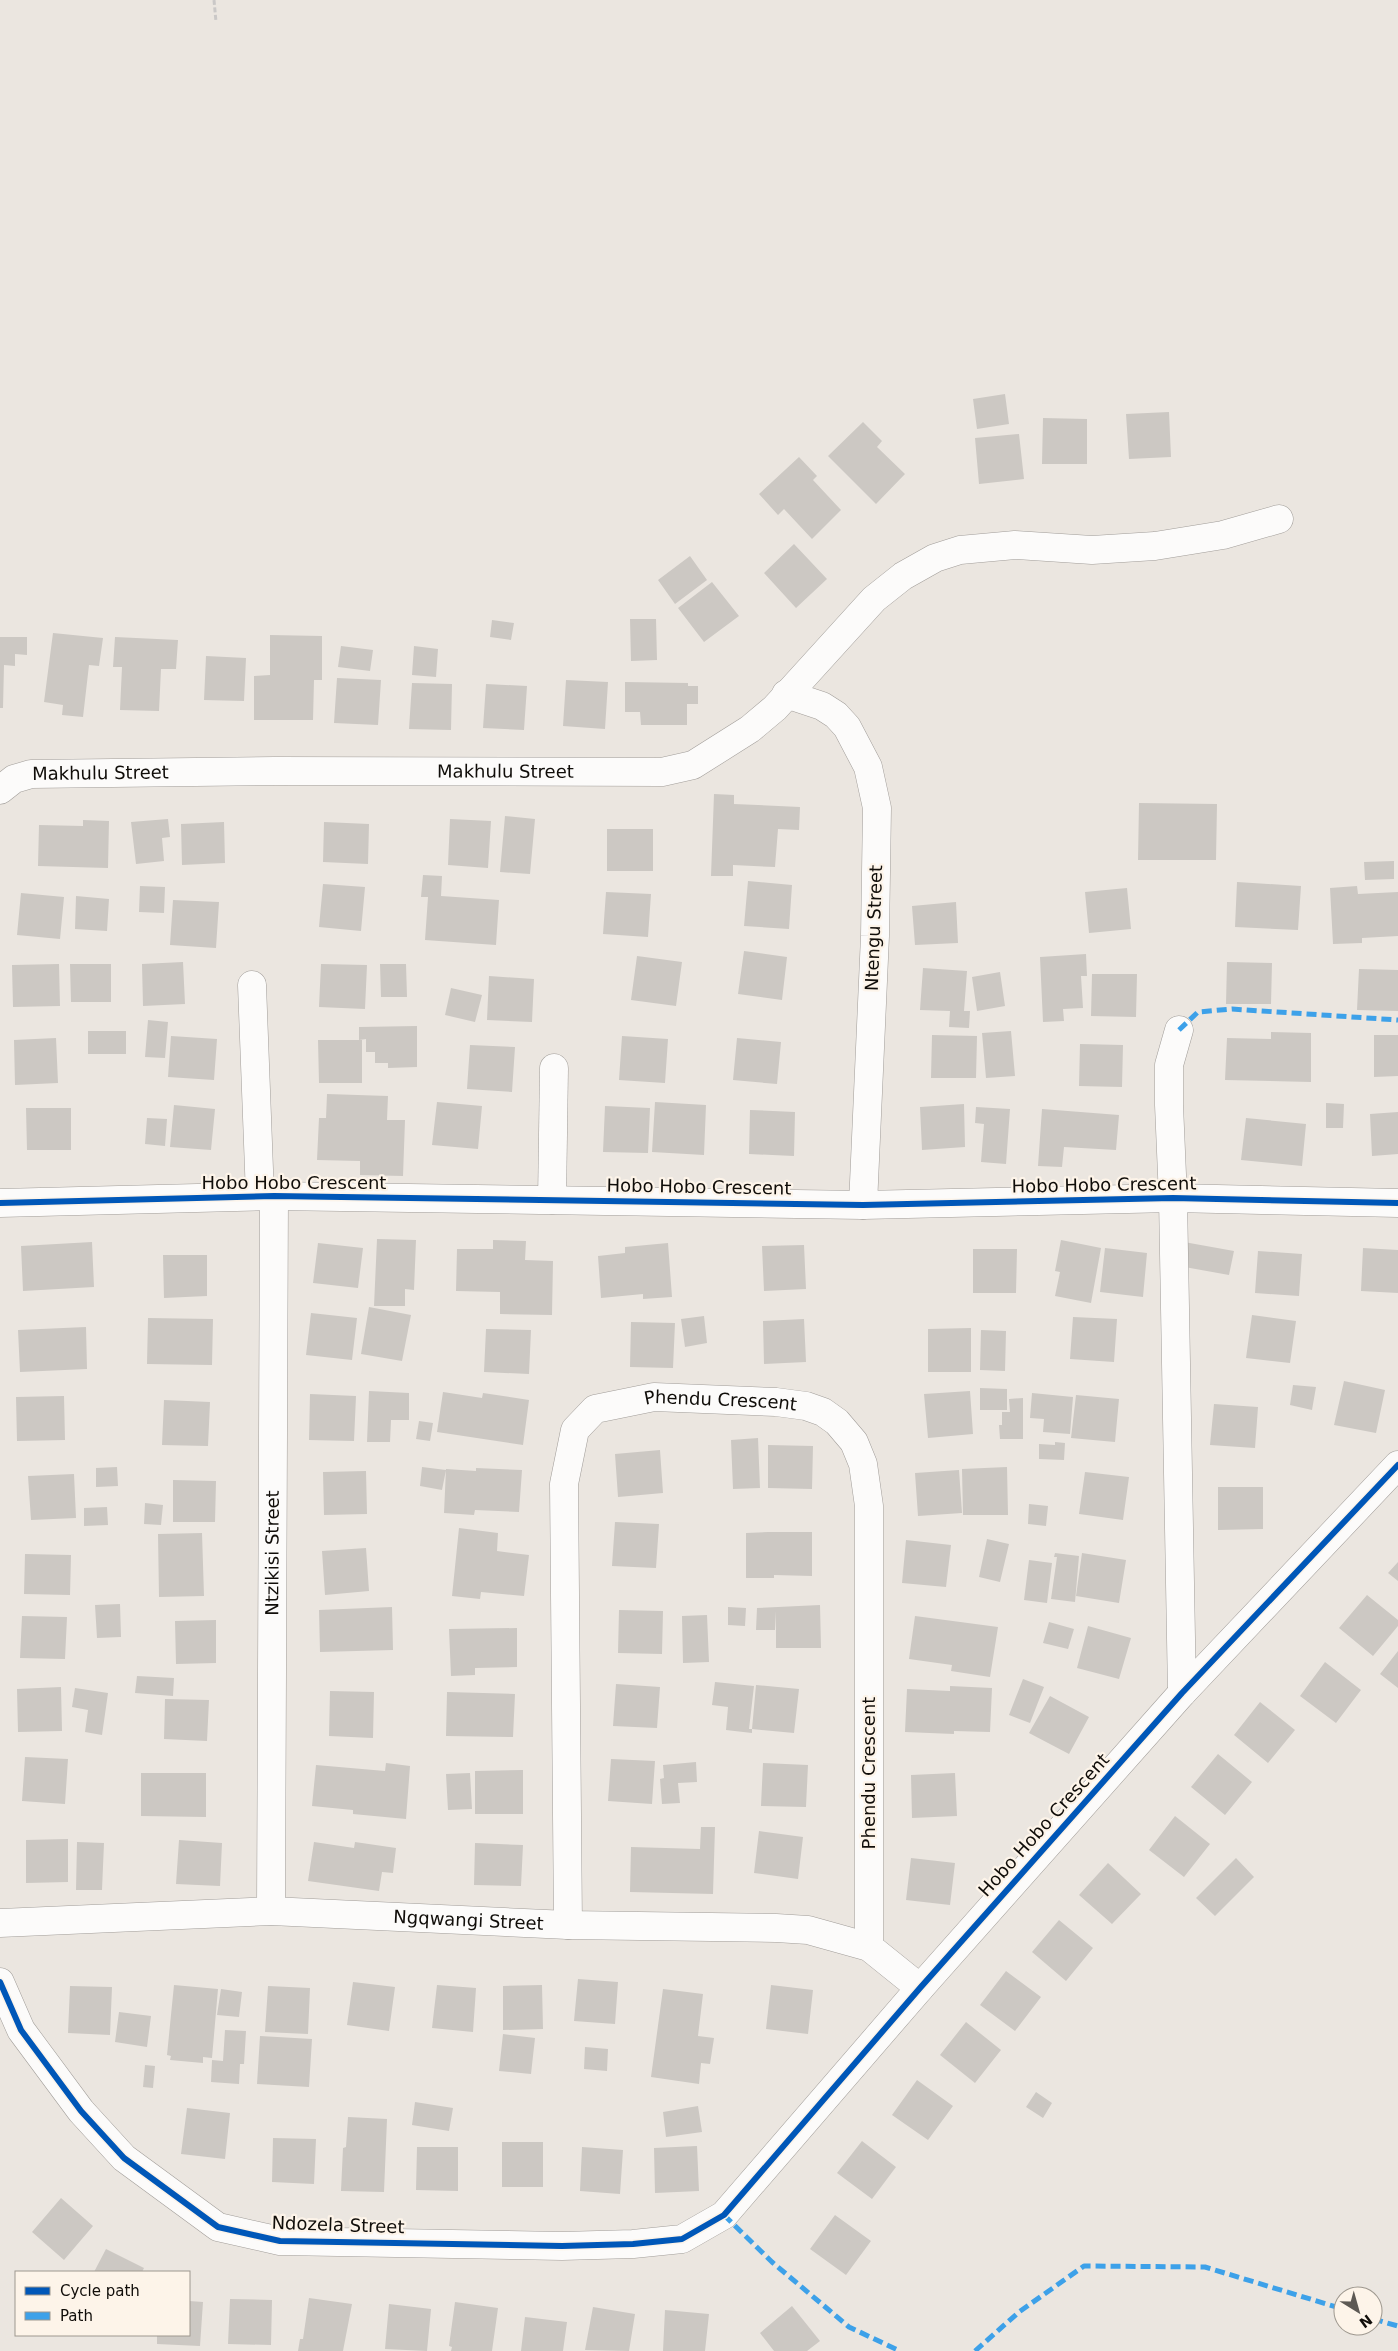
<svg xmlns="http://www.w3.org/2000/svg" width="1398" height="2351" font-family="'DejaVu Sans',sans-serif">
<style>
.building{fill:#ccc8c3}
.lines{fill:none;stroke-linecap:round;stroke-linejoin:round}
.street-casing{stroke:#a19d99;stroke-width:29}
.path{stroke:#cac8c7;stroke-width:3;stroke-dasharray:5 2.5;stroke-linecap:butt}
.street{stroke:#fcfbfa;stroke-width:28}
.quiet{stroke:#3da1e9;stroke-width:5;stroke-dasharray:10 5;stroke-linecap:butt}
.cycleway-casing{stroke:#fdf4e9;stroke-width:9}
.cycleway{stroke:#0057b8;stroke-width:6}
.labels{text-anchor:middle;stroke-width:4.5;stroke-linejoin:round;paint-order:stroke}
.street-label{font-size:18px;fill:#100d09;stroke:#fdf4e9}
</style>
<rect width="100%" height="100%" fill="#ebe6e0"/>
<path class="building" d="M1005,394l4,30 -32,5 -4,-30z
M1169,412l2,45 -42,2 -3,-45z
M1043,418l44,1v45h-45z
M863,422l19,19 -5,6 28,27 -29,30 -48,-48z
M1019,434l5,45 -45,5 -4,-46z
M799,457l18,19 -4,4 28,30 -29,29 -28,-30 -6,6 -19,-21z
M794,544l33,35 -31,29 -32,-35z
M690,556l17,24 -32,24 -17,-24z
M712,582l27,34 -35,26 -26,-34z
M630,619h26l1,41 -26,1z
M492,620l22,3 -3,17 -21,-3z
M53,633l50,5 -4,28 -10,-1 -6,52 -21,-2 1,-10 -19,-3z
M270,635l52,1v44h-8l-1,40h-59v-44l16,-1z
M0,637h27v18l-12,-1v12l-11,-1 -1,43h-3z
M115,637l63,3 -2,29h-15l-2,42 -39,-1 2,-43h-9z
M341,646l32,4 -3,21 -32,-4z
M414,646l24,3 -2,28 -24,-2z
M206,656l40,2 -2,43 -40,-1z
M337,678l44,2 -3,45 -44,-2z
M566,680l42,2 -3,47 -42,-3z
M625,682l63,1v3h10v18h-11v21h-46l-1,-13h-15z
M412,683l40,1 -1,46 -42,-1z
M486,684l41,2 -3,44 -41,-2z
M714,794l20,1v9l66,3 -1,23 -21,-1 -3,38 -42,-2v11h-22z
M1139,803l78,1 -1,56h-78z
M505,816l30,3 -5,55 -30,-2z
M168,819l2,18 -8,1 2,23 -28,3 -5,-42z
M450,819l41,2 -3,47 -40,-3z
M83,820l26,1 -1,47 -70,-2 1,-41 44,1z
M224,822l1,41 -43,2 -1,-41z
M324,822l45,2 -1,40 -45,-2z
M607,829h46v42h-46z
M1394,861v18l-29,1 -1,-18z
M423,875l19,1 -1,20 58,4 -3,45 -71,-5 3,-43h-7z
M748,881l44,4 -3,44 -45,-3z
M1237,882l64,4 -3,44 -63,-3z
M323,884l42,3 -4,44 -42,-4z
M140,886l25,1 -1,26 -25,-1z
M1357,886l1,8 40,-2v44l-36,2v5l-29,1 -3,-56z
M1127,888l4,41 -42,4 -4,-41z
M606,892l45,2 -3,43 -45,-3z
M21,893l43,4 -4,42 -43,-4z
M76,896l33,3 -2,32 -32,-2z
M173,900l46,2 -3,46 -46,-3z
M956,902l2,41 -43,2 -3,-39z
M744,951l43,6 -5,43 -44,-6z
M1086,954l1,22h-6l2,32 -20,1 1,12 -21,1 -3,-65z
M637,956l45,6 -6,44 -45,-6z
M183,962l2,42 -42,2 -1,-42z
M1227,962l45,1 -1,41h-45z
M59,964l1,42 -47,1 -1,-42z
M70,964h41v38h-40z
M321,964l46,1 -2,44 -46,-2z
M380,964h26l1,33h-26z
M923,968l44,3 -3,40h6l-1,17 -20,-1 1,-16 -30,-1z
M1359,969l39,1v41l-41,-1z
M1000,972l5,34 -28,5 -5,-34z
M1092,974h45l-1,43 -45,-1z
M489,976l45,3 -2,43 -45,-2z
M451,988l31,7 -7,27 -30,-7z
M148,1020l20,2 -3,36 -20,-1z
M417,1026v41l-29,1v-5h-13v-11h-9v-13l-7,1v-13z
M88,1031h38v23h-38z
M1011,1031l4,45 -29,2 -4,-45z
M1271,1032l40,1v49l-86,-2 2,-42 44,1z
M932,1035l45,1 -1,42h-45z
M1374,1035h24v41l-24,1z
M171,1036l46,3 -3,41 -46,-3z
M622,1036l46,3 -3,44 -46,-3z
M56,1038l2,45 -43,2 -1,-45z
M737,1038l44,4 -4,42 -44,-4z
M318,1040h44v43h-43z
M1080,1044l43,1 -1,42 -43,-1z
M470,1045l45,2 -3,45 -45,-3z
M327,1094l61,2 -1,24h18l-2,56 -43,-1v-14l-43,-1 2,-42h7z
M437,1102l45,4 -4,43 -46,-4z
M655,1102l51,3 -2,50 -52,-3z
M1326,1103l18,1 -1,24h-17z
M964,1104l1,43 -43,3 -2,-43z
M174,1105l41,4 -4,41 -41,-3z
M605,1106l45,2 -2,45 -45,-1z
M976,1107l34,2 -4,55 -25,-2 3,-38 -9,-1z
M26,1108h45v42h-44z
M1042,1109l77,6 -3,35 -52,-3 -2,20 -24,-1z
M750,1110l45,2 -1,44 -45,-2z
M1398,1112v42l-26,2 -2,-42z
M147,1118l20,1 -2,27 -20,-2z
M1246,1118l60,6 -4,42 -61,-6z
M377,1239l39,1 -2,50 -9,-1v17h-31z
M493,1240l33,1 -1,19 28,1 -1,54 -52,-1v-22l-44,-1 1,-42h36z
M1061,1240l40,8 -10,55 -36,-7 5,-24 -5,-1z
M92,1242l2,45 -71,4 -2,-45z
M1184,1242l50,9 -5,24 -50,-9z
M318,1243l45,5 -5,40 -45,-5z
M668,1243l4,54 -29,2v-5l-42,4 -3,-42 27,-3v-6z
M804,1245l2,44 -42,2 -2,-45z
M1105,1248l42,5 -4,44 -43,-5z
M1363,1248l35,2v43l-37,-2z
M973,1249h44l-1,44h-43z
M1258,1251l44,3 -3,42 -44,-3z
M163,1255h44v41l-43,2z
M369,1307l42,8 -9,46 -41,-7z
M311,1313l46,5 -5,42 -46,-5z
M1252,1315l44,6 -6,42 -44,-5z
M704,1316l3,27 -22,4 -4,-28z
M1073,1317l44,2 -3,43 -44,-3z
M148,1318l65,1 -1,46 -65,-1z
M804,1319l2,43 -42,2 -1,-43z
M631,1322l44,1 -2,45 -43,-1z
M86,1327l1,42 -67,3 -2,-42z
M971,1328v44h-43v-43z
M486,1329l45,1 -2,44 -45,-2z
M981,1330l25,1 -1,40 -25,-1z
M1344,1381l41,9 -9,43 -42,-8z
M1293,1385l23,2 -4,23 -22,-5z
M980,1388l27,1v21h-27z
M369,1391l40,2v27h-18l-1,22h-23z
M970,1391l3,43 -45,4 -4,-44z
M443,1392l39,6 1,-5 46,7 -6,45 -86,-13z
M1032,1393l41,4 -3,37 -27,-2 1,-13 -14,-1z
M310,1394l46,2 -2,45 -45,-1z
M1076,1395l43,4 -4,43 -44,-4z
M64,1396l1,44 -48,1 -1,-44z
M1023,1398v41h-23l-1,-14h3v-13h8l-1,-13z
M164,1400l46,2 -2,44 -46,-1z
M1214,1404l44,3 -3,41 -45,-3z
M419,1421l14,2 -3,18 -14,-2z
M758,1438l2,50 -27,1 -2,-49z
M1055,1442l10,1 -1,17 -25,-1v-15l16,1z
M768,1445l45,1 -1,43 -44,-1z
M660,1450l3,43 -45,4 -3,-43z
M117,1467l1,19 -22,1v-19z
M422,1467l24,3 -4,20 -22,-4z
M1007,1467l1,48h-45l-1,-46z
M476,1468l46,2 -3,42 -44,-2 -1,5 -30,-2 2,-44 30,2z
M959,1470l3,43 -44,3 -3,-43z
M366,1471l1,43 -43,1 -1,-43z
M1085,1472l44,5 -6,43 -44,-6z
M74,1474l2,44 -45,2 -3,-44z
M173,1480l43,1 -1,41h-42z
M1218,1487h45v42l-45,1z
M145,1503l18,2 -2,20 -17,-1z
M1029,1504l19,2 -2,20 -18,-2z
M107,1507l1,18 -24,1v-18z
M615,1522l44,2 -3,44 -44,-2z
M459,1528l39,5 -1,18 32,4 -5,41 -43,-4 -1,7 -28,-3z
M768,1532h44v44l-38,-1v3h-28v-45z
M202,1533l2,63 -45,1 -1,-63z
M987,1539l22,5 -9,38 -21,-5z
M906,1540l45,5 -5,42 -44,-4z
M366,1548l3,43 -44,4 -3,-44z
M1055,1553l24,3 -4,46 -24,-3 6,-42h-3z
M1082,1553l44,7 -7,43 -43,-7z
M25,1554l46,1 -1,40 -46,-1z
M1029,1560l23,3 -5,40 -23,-3z
M1398,1562v19l-10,-8z
M1367,1595l31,25v6l-25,30 -34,-28z
M120,1604l1,33 -24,1 -2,-33z
M820,1605l1,43h-45v-37l-1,19h-19l1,-22z
M392,1607l1,43 -73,2 -1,-42z
M728,1607l18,1 -1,18 -17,-1z
M619,1610l44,1 -1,43 -44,-1z
M707,1615l2,47 -26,1 -1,-47z
M22,1616l45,1 -2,42 -45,-1z
M915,1616l83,11 -8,50 -39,-6 1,-6 -43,-6z
M216,1620v43l-40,1 -1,-43z
M1049,1622l25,7 -6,20 -25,-6z
M1088,1626l43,12 -12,41 -42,-11z
M517,1628v39l-42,1v7l-24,1 -2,-47z
M1398,1651v37l-18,-14z
M1325,1662l36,28 -25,33 -36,-27z
M137,1676l37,2 -1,18 -38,-3z
M1023,1679l21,8 -14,36 -21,-8z
M715,1682l39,4 -5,43h3v4l-26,-3 2,-23 -16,-2z
M616,1684l44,3 -3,41 -44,-2z
M756,1685l43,4 -5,44 -42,-4z
M950,1686l42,2 -2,44 -36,-1v3l-49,-2 2,-43 43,2z
M61,1687l1,44 -44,1 -1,-43z
M75,1688l33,5 -6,42 -17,-3 3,-22 -16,-3z
M330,1691l44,1 -1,46 -44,-2z
M447,1692l68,2 -2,43 -67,-1z
M1050,1696l39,21 -20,37 -40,-21z
M165,1699l44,1 -2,41 -43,-2z
M1260,1702l35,28 -27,33 -34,-28z
M1218,1754l34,28 -27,33 -34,-28z
M25,1757l43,2 -3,45 -43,-3z
M611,1759l44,2 -3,43 -44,-3z
M696,1762l1,20 -19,1 2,20 -18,1 -2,-25 4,-1 -1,-13z
M386,1763l24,3 -4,53 -53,-5v-4l-41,-4 4,-41 69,6z
M763,1763l45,2 -2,42 -45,-1z
M523,1770v44h-48v-43z
M141,1773h65v44l-65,-1z
M470,1773l2,36 -24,1 -2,-36z
M955,1773l2,43 -45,2 -1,-43z
M1175,1816l35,28 -26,33 -35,-27z
M701,1827h14l-2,67 -83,-2 1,-45 69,2z
M759,1831l44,6 -5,42 -44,-6z
M68,1839v43l-42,1v-43z
M179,1840l43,3 -2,43 -44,-2z
M77,1842l27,1 -2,47h-26z
M314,1842l40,6 1,-6 41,6 -3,25 -11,-1 -3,19 -71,-10z
M475,1843l48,2 -2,41 -47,-1z
M911,1858l44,5 -5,42 -44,-5z
M1236,1858l18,19 -39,39 -19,-18z
M1108,1863l33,31 -29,30 -33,-29z
M1059,1920l34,28 -27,33 -34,-29z
M1006,1971l35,26 -26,34 -35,-26z
M578,1979l40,3 -3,42 -41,-3z
M353,1982l42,5 -6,44 -42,-6z
M174,1985l44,4 -6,69 -9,-1v6l-33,-3 1,-4 -4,-1z
M437,1985l39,3 -3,44 -41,-4z
M542,1985l1,44 -40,1v-44z
M771,1985l42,5 -5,44 -42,-5z
M70,1986l42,1 -2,48 -42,-2z
M268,1986l42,2 -2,46 -43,-2z
M221,1989l21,3 -3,25 -22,-2z
M663,1989l40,5 -5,42 16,2 -4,26 -9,-1 -2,21 -48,-7z
M119,2012l32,4 -4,31 -32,-5z
M966,2022l35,28 -26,33 -35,-28z
M225,2030l21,1 -2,33h-4l-1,20 -28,-2 1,-22 11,1z
M503,2034l32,4 -4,36 -32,-3z
M260,2036l52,3 -3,48 -52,-3z
M585,2047l23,2 -1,22 -23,-2z
M145,2065l10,1 -2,22 -10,-1z
M917,2080l36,26 -25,34 -36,-25z
M1036,2092l16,11 -9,15 -17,-11z
M415,2102l38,6 -4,23 -37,-6z
M698,2106l4,26 -36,5 -3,-25z
M187,2108l43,5 -5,46 -44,-5z
M348,2117l39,2 -3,73 -43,-1 2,-43 3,-1z
M273,2138l43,1 -2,45 -42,-2z
M862,2141l34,26 -24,32 -35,-26z
M502,2142h41v45h-41z
M697,2146l2,45 -44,2 -1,-45z
M417,2147h41v44l-42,-1z
M582,2147l41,3 -3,44 -40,-3z
M61,2198l32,28 -29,34 -32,-28z
M835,2215l36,26 -25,34 -36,-26z
M106,2249l38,19 -2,4h-48z
M309,2298l43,6 -9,47h-45l2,-12h3z
M230,2299l42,1 -1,45 -43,-1z
M189,2301l14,1 -3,44 -43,-2v-9h32z
M455,2302l43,6 -6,43h-41l1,-4 -3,-1z
M389,2304l42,5 -4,42 -42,-2z
M792,2306l28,35 -13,10h-33l-14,-18z
M593,2307l42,7 -6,37 -44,-1z
M665,2310l44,4 -4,37h-42z
M525,2317l42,5 -4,29h-42z"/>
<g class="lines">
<g class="street-casing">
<g id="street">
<path d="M786,694l36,12 14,9 11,12 21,40 9,41 -2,128 -12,269"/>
<path id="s1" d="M0,790l14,-11 17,-5 244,-3 387,1 31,-7 57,-36 25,-21 99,-109 29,-23 32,-18 25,-8 55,-5 77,5 63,-4 68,-11 56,-16"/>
<path d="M252,985l8,211"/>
<path d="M1179,1030l-10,35v40l4,93 9,495"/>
<path d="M552,1200l2,-132"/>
<path d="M0,1203l274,-7 589,9 310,-7 225,5"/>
<path id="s2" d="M271,1911l3,-715"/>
<path id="s3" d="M0,1923l271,-12 297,14 208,3 32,2 61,17 51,41"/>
<path id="s4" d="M568,1925l-4,-441 11,-54 20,-21 59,-12 122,5 30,4 17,6 14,10 17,20 9,22 6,42v441"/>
<path d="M0,1982l21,48 60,81 43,47 94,69 62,14 282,5 71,-2 49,-5 42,-24 196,-227 262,-295 216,-228"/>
</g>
</g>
<path class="path" d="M214,0l2,22"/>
<use href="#street" class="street"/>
<path class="quiet" d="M1179,1030l19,-18 34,-3 166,11
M724,2215l48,47 77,65 51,24
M1373,2319l25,7
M975,2351l44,-39 65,-46 121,1 138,42"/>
<g class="cycleway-casing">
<path id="cycleway" d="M0,1203l274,-7 589,9 310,-7 225,5
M0,1982l21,48 60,81 43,47 94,69 62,14 282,5 71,-2 49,-5 42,-24 196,-227 262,-295 216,-228"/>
</g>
<use href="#cycleway" class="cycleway"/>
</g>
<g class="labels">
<g class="street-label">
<text dy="6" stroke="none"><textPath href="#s1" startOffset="510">Makhulu Street</textPath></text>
<text dy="6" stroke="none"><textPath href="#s1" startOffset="105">Makhulu Street</textPath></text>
<text transform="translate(874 928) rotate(-88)" y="6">Ntengu Street</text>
<text x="294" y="1189">Hobo Hobo Crescent</text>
<text transform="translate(1104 1185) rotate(-1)" y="6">Hobo Hobo Crescent</text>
<text transform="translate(699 1187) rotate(1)" y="6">Hobo Hobo Crescent</text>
<text dy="6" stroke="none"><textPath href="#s4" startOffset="652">Phendu Crescent</textPath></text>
<text dy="6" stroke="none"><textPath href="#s2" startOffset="358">Ntzikisi Street</textPath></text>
<text transform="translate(869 1773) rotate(-90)" y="6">Phendu Crescent</text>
<text transform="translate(1044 1825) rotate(-48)" y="6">Hobo Hobo Crescent</text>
<text dy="6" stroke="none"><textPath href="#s3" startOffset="469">Ngqwangi Street</textPath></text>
<text transform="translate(338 2225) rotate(2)" y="6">Ndozela Street</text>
</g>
</g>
<rect x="15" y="2271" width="175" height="65" fill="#fdf4e9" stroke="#9e988f"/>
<rect x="25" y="2287" width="25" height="8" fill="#0057b8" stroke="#9e988f"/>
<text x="60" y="2296" font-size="15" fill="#100d09">Cycle path</text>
<rect x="25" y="2312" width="25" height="8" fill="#3da1e9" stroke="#9e988f"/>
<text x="60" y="2321" font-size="15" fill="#100d09">Path</text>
<g transform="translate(1358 2311) rotate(143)"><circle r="24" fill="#fdf4e9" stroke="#9e988f"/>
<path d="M0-4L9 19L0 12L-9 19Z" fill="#5d5954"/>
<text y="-8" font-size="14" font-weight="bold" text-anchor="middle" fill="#100d09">N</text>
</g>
</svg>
